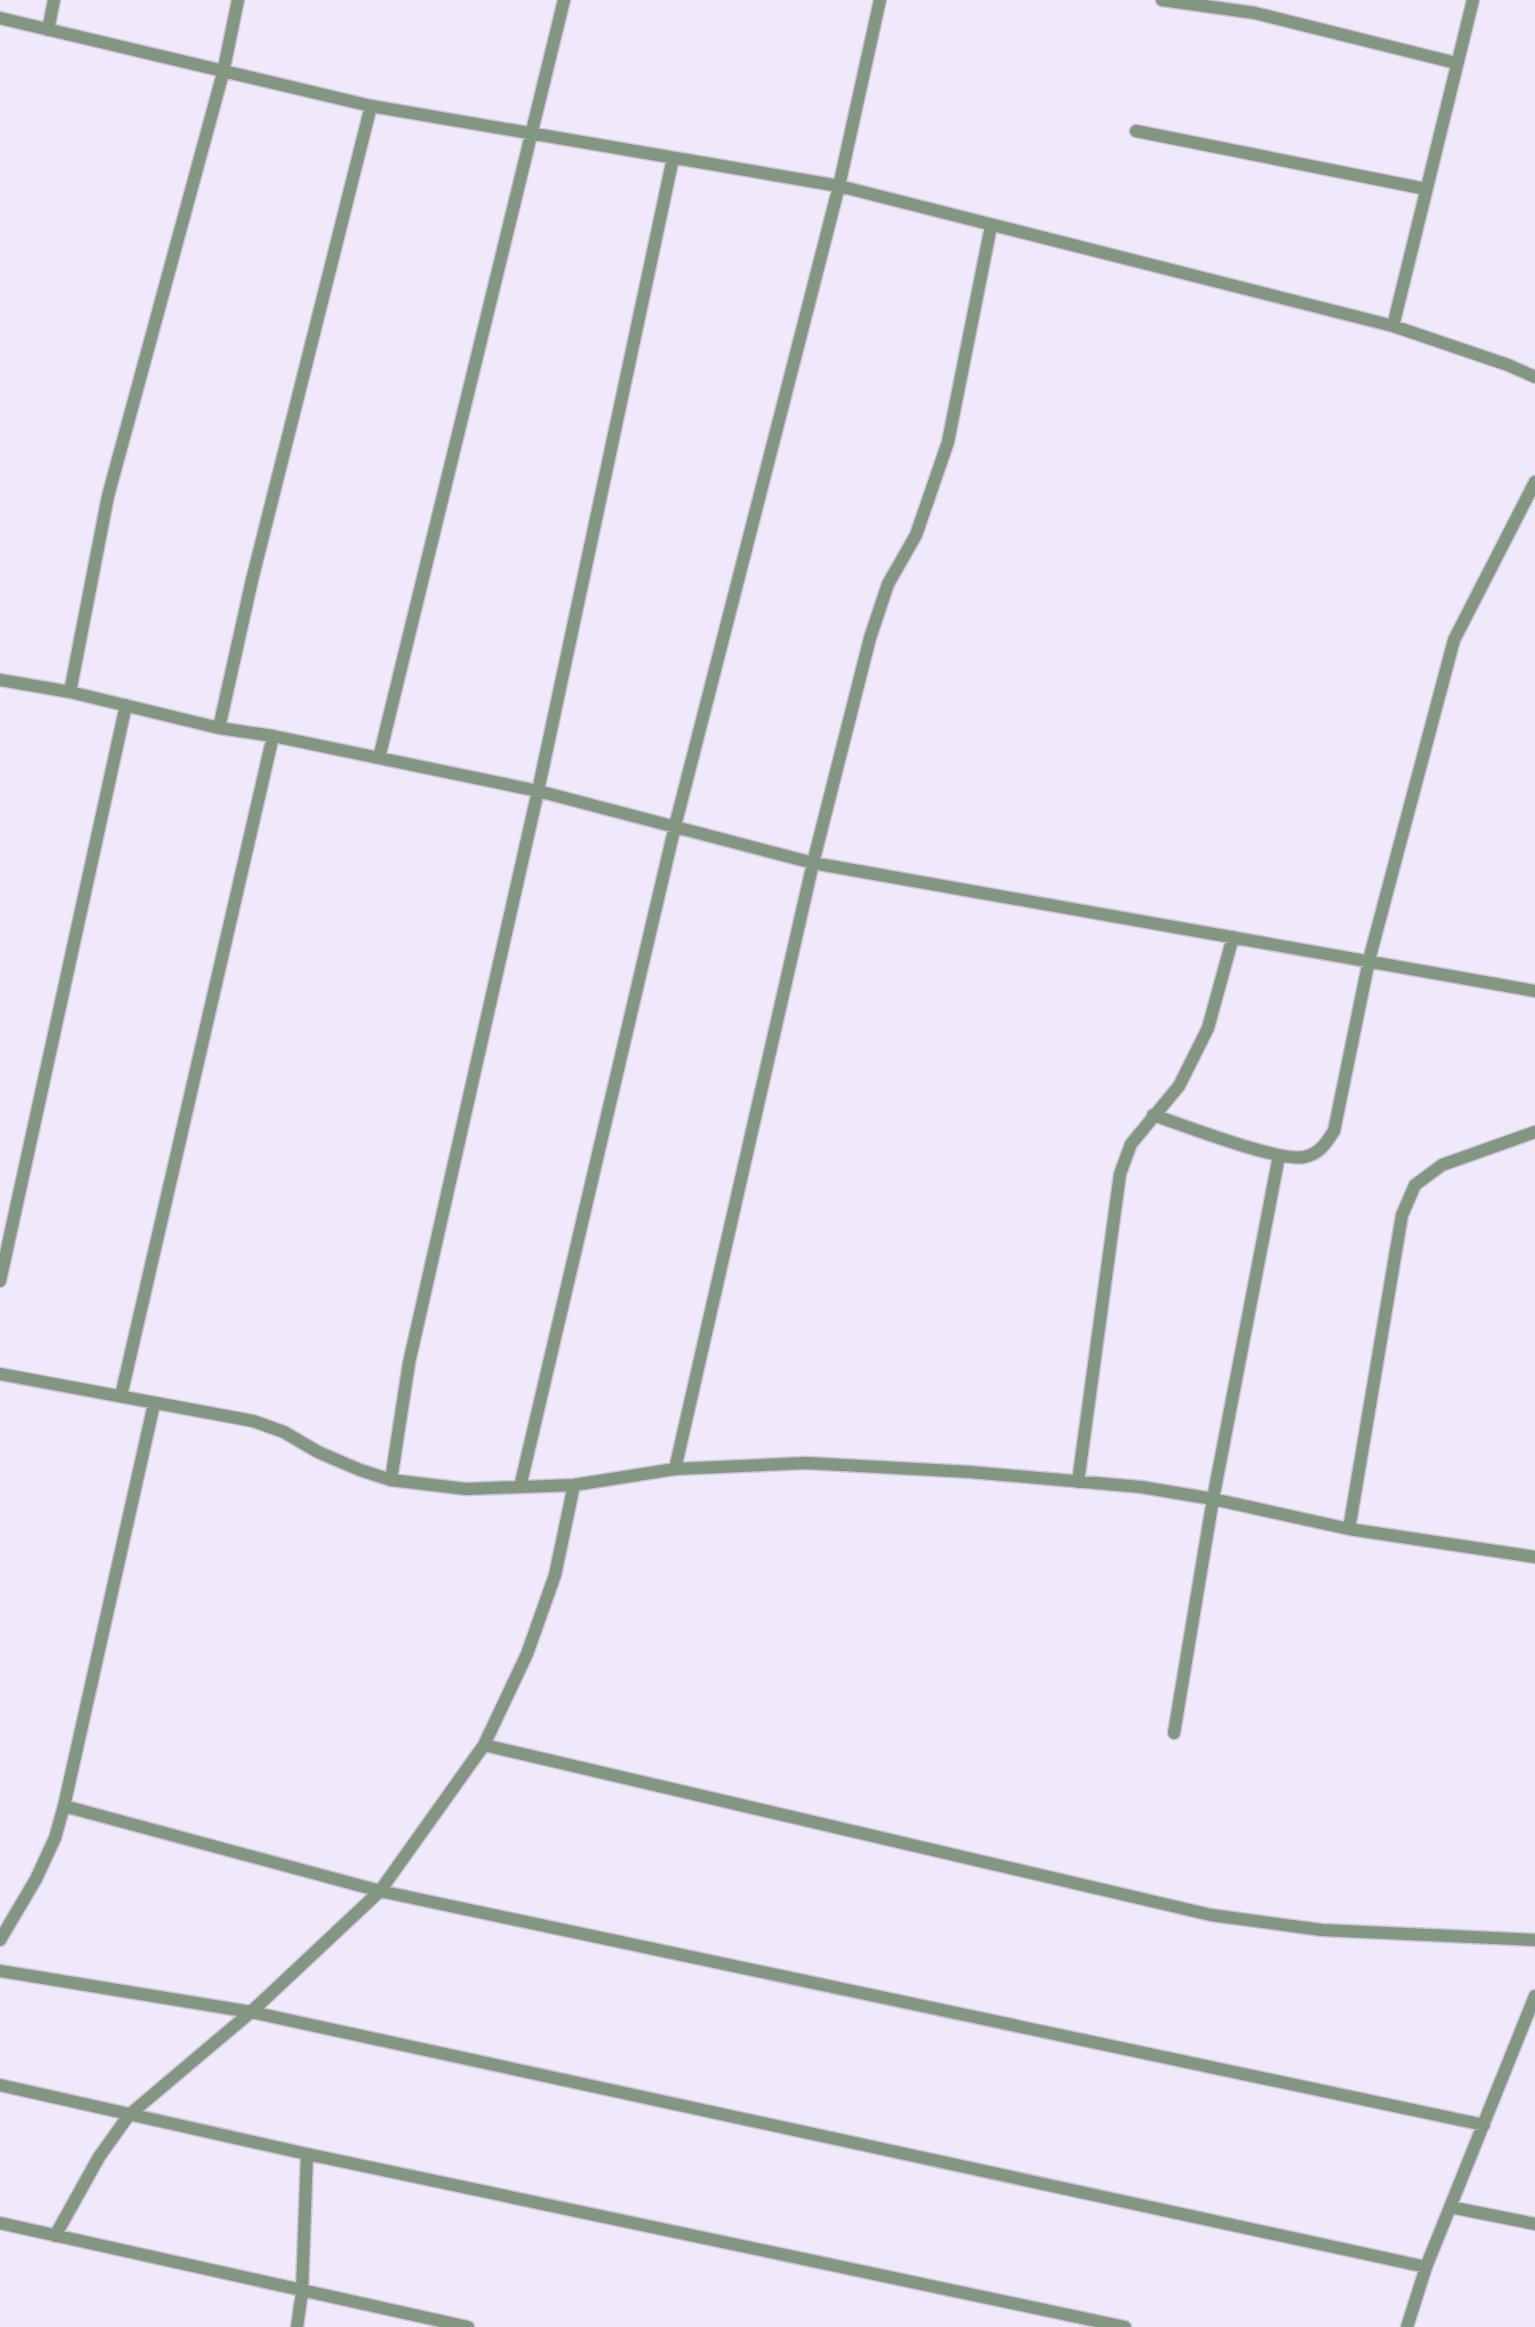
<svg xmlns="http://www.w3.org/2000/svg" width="1535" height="2327" font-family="Roboto,sans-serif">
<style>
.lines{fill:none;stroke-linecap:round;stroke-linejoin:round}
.minor-casing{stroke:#cdc5d6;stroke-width:15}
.minor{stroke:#829682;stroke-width:12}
</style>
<rect width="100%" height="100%" fill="#f0e8fb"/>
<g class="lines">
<g class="minor-casing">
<path id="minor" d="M1162,0l93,13 201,50
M0,18l371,88 468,80 554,140 115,39 27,12
M48,30l6,-30
M1136,131l290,58
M1393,326l80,-326
M0,680l70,12 149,36 54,8 265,55 275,72 722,128
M70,692l38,-196 115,-423 15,-73
M219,728l33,-148 119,-474
M379,758l185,-758
M1153,1115c30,10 125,47 151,42 16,-3 22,-14 30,-26l35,-171 85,-320 81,-158
M0,1281l126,-576
M0,1374l253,47 31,11 34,20 42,18 31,10 75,9 108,-4 101,-16 131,-6 164,9 171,15 72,12 136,30 186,28
M121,1396l152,-660
M675,1469l138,-606 57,-225 18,-54 28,-49 32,-93 43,-216
M391,1480l18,-117 129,-572 135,-633
M1078,1482l42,-308 11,-30 48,-58 29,-58 25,-91
M520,1487l155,-661 164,-640 41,-186
M1349,1529l53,-314 13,-30 27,-20 93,-33
M1174,1733l39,-234 66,-343
M484,1745l727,170 111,15 213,10
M64,1806l316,85 1104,234
M0,1940l36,-61 19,-41 9,-32 90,-402
M0,1971l251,41 1175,255
M0,2085l307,69 818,173
M1450,2207l85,17
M0,2223l468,104
M55,2236l44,-79 30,-42 122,-103 129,-121 104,-146 43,-91 28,-79 19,-90
M297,2327l5,-35 5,-138
M1407,2327l19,-60 109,-271"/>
</g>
<use href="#minor" class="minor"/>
</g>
</svg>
